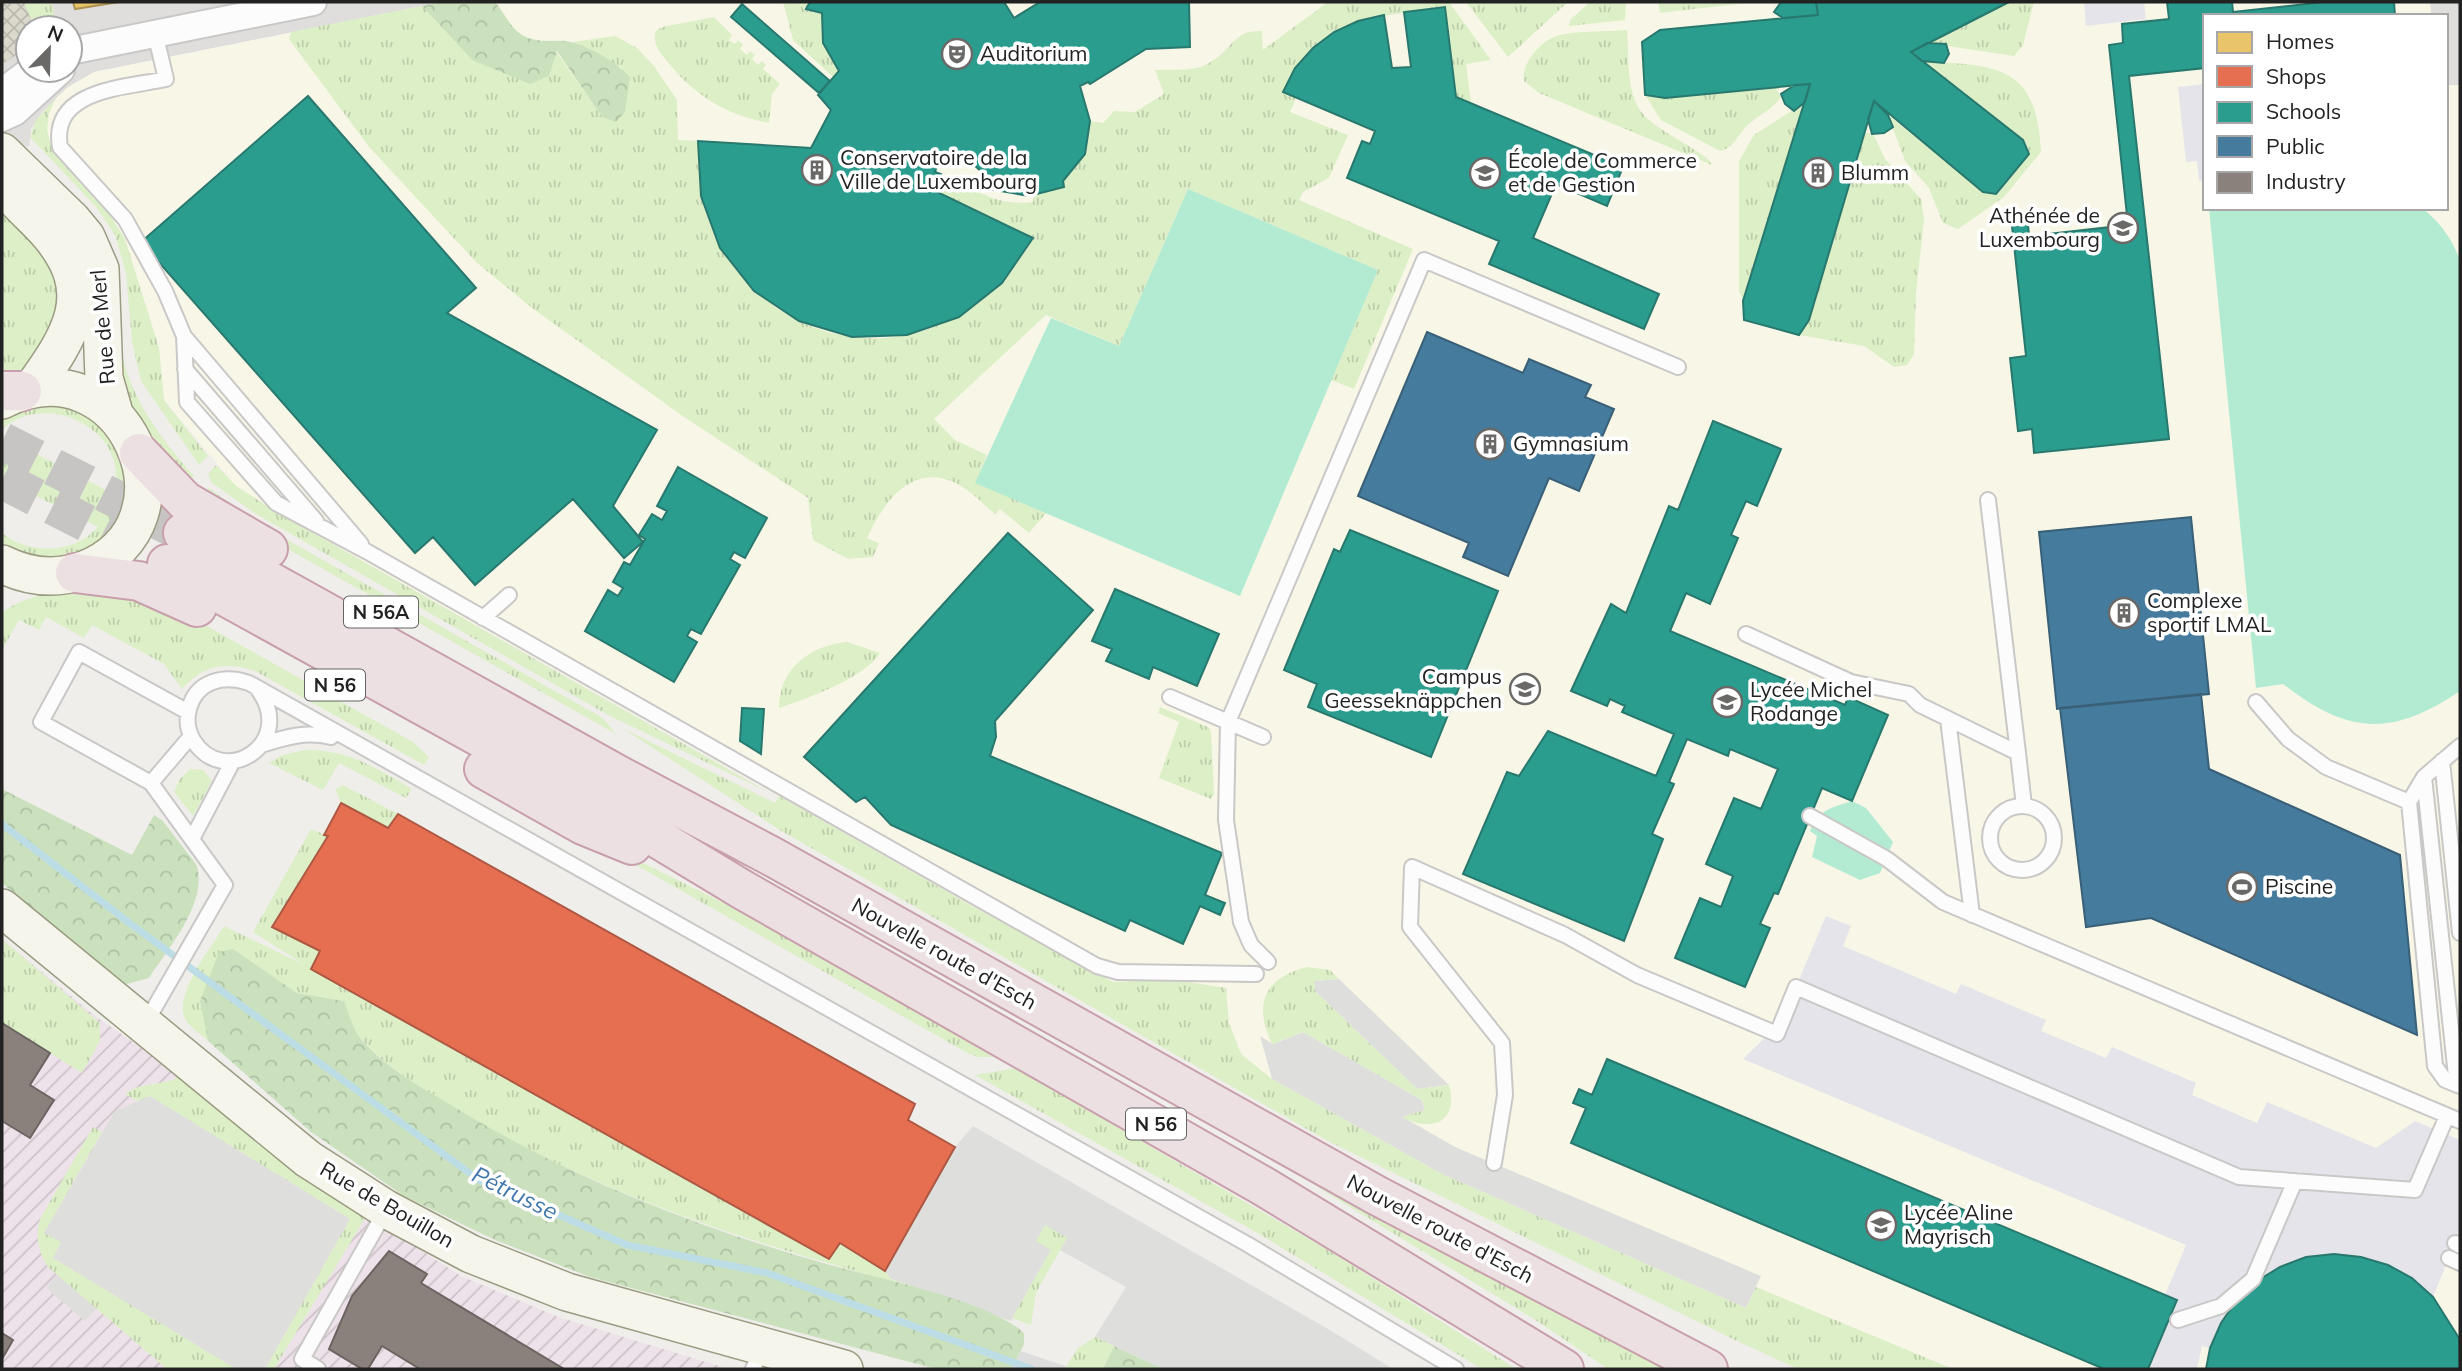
<svg xmlns="http://www.w3.org/2000/svg" width="2462" height="1371" font-family="Mulish,sans-serif">
<style>
.residential{fill:#dfdedc;fill-rule:evenodd}
.industrial{fill:url(#industrial-furrows)}
.education{fill:#f8f7e7}
.religious{fill:#dededc}
.construction{fill:url(#construction-cross-hatch)}
.grass{fill:url(#grass-tufts)}
.forest{fill:url(#forest-crowns)}
.pitch{fill:#b2ebd2}
.plaza{fill:#e5e4ea}
.pier{fill:#dedddd}
.homes{fill:#e9c46a;stroke:#ad9354;stroke-width:2}
.shops{fill:#e76f51;stroke:#ac5843;stroke-width:2}
.schools{fill:#2a9d8f;stroke:#28786e;stroke-width:2}
.public{fill:#457b9d;stroke:#3a6078;stroke-width:2}
.industry{fill:#8a817c;stroke:#6b6461;stroke-width:2}
.lines{fill:none;stroke-linecap:round;stroke-linejoin:round}
.stream{stroke:#bcdde6;stroke-width:7}
.highway-tunnel{stroke:#c7c5c3;stroke-width:38;stroke-dasharray:38 19;stroke-linecap:butt}
.lane-casing{stroke:#c9c8c7;stroke-width:18}
.street-casing{stroke:#c9c8c7;stroke-width:30}
.secondary-casing{stroke:#9a9b81;stroke-width:40}
.highway-casing{stroke:#c89fac;stroke-width:42}
.lane{stroke:#fdfcfc;stroke-width:14}
.street{stroke:#fdfcfc;stroke-width:26}
.secondary{stroke:#f5f5ec;stroke-width:37}
.highway{stroke:#ede0e2;stroke-width:38}
.labels{text-anchor:middle;stroke-width:7;stroke-linejoin:round;paint-order:stroke}
.shield{fill:#fff;stroke:#646464;stroke-width:2}
.shield-label{font-size:19px;font-weight:bold;fill:#222}
.poi-label{font-size:21px;fill:#222;stroke:#fff;text-anchor:start}
.street-label{font-size:21px;fill:#222;stroke:#fff}
.water-label{font-size:23px;font-style:italic;fill:#3e76ab;stroke:#fff}
</style>
<defs>
<pattern id="industrial-furrows" width="10" height="10" patternUnits="userSpaceOnUse" patternTransform="scale(1.75)"><rect width="10" height="10" fill="#eee2ea"/><path d="M-1 1l2-2M0 10L10 0M9 11l2-2" fill="none" stroke="#ccc2c8"/></pattern>
<pattern id="construction-cross-hatch" width="8" height="8" patternUnits="userSpaceOnUse" patternTransform="scale(1.75)"><rect width="8" height="8" fill="#dbd9cc"/><path d="M0 0l8 8M0 8l8-8" fill="none" stroke="#bcbaaf"/></pattern>
<pattern id="grass-tufts" width="24" height="20" patternUnits="userSpaceOnUse" patternTransform="scale(1.75)"><rect width="24" height="20" fill="#ddefc7"/><path d="M3 7l-1-3M5 7V3M7 7l1-3M15 17l-1-3M17 17v-4M19 17l1-3" fill="none" stroke="#bdcdab"/></pattern>
<pattern id="forest-crowns" width="20" height="18" patternUnits="userSpaceOnUse" patternTransform="scale(1.75)"><rect width="20" height="18" fill="#cbe1be"/><path d="M2 6a3 3 0 1 1 6 0M12 15a3 3 0 1 1 6 0" fill="none" stroke="#aec1a3"/></pattern>
</defs>
<rect width="100%" height="100%" fill="#f0eeeb"/>
<path class="residential" d="M2,2h441l-349,70 -50,38 -13,19 -2,18 -27,-9zM28,28h42v42h-42z
M2430,2h30v94l-1,-11h-13v-69h-15z"/>
<path class="industrial" d="M2,939l93,77 86,59 186,140 94,61 97,41 171,52h-727z"/>
<path class="education" d="M443,2h1987l1,14h-226v192h241v-123h13l1,1284h-507l-197,-82 -10,21 -304,-134 -170,-95 -31,-25 -12,-31 -4,-35 -50,-8 -62,2 -139,-75 -701,-397 -38,-25 -71,-85 -5,-52 -34,-109 -21,-34 -44,-45 -9,-14 -4,-16 1,-17 8,-15 12,-11 26,-15z"/>
<path class="religious" d="M1339,979l110,106 -32,4 -102,-98 -1,-10z
M1303,1032l119,68 3,10 -22,7 52,30 306,129 -15,32 -304,-134 -170,-95 -12,-43 13,8z
M150,1096l200,123 -85,150h-29l-183,-111 8,-16 -17,-9 71,-122z
M973,1126l362,207 58,36h-230l-68,-32 31,-50 -66,-37 7,-12 -16,12 -40,71 -120,-42 -6,-8 70,-124z
M59,1274l38,34 -12,13 -39,-33z"/>
<path class="construction" d="M2,2h22l11,26h-7v18l-26,19z"/>
<path class="grass" d="M24,2h28l5,26h-22z
M783,2h27l-4,7 16,4 1,30 16,28 -6,6 -40,-37z
M1328,2h121l42,58 -25,4 5,39 -15,-6 -11,-90c-73,10 -125,12 -162,85l13,6 -6,14 58,23 -19,43 -26,14 -4,8 114,49 -59,140 -23,-9 47,-110 -190,-81 -69,157 -73,-31 -112,104 21,21 32,15 -11,28 71,29 -18,21 -29,-24 -5,5c-13,-11 -28,-27 -44,-33 -42,-16 -69,24 -84,57l12,5 -6,14 -25,2 -35,-19 -5,-42 -124,-81 -152,-109 -56,-46 -107,-115 -80,-108 2,-7 131,-26 50,54 84,-9 46,66 20,-49 -49,-26 42,-6 22,12 17,18 23,34 1,40 20,1c-5,202 233,273 335,98l-100,-49 4,-8 20,-7c20,21 48,31 76,27v-8l31,-7 -1,-6 22,-27 5,-33 13,2 11,-12 21,1 29,-18 -9,-24c17,-1 40,2 54,-7 24,-13 23,-33 53,-32l1,19z
M1466,2h102l-60,55z
M1590,2h36l-1,18 -56,6 1,-6z
M1658,2h97l-95,11z
M2009,2h25l-11,43 -9,11 -87,-13z
M714,17l18,18 -3,5 6,4 3,-4 5,5 -3,4 7,6 3,-4 5,4 -3,4 6,6 4,-4 4,4 -3,4 17,15 -8,10 -3,29c-42,-8 -72,-26 -99,-58 -8,-10 -19,-21 -14,-34l6,-4z
M1627,30c2,25 -1,59 13,80 12,20 71,44 72,55l-173,-72 -15,-12c-4,-15 16,-39 30,-44 17,-7 54,-5 73,-7z
M1922,61c74,5 115,2 119,91l-37,45 -46,32 -15,-6 -14,-35 -24,-27 -17,-46 94,76 15,3 32,-40 -6,-14z
M1775,87l6,10c-8,12 -21,17 -32,27 -11,9 -14,24 -29,27l-59,-31 -16,-25 20,3z
M56,98l-7,15 -2,16 4,17 9,14 44,45 21,34 34,109 5,52 44,56 -9,9 -58,-84 -9,-39 -6,-69 -11,-38 -19,-28 -66,-70 6,-17z
M1805,102l-62,199 -4,-11v-129l15,-26z
M1864,133h9l12,26 36,40 3,21 -8,73 -2,61 -7,11 -13,2 -30,-21 -65,-11z
M2,198l40,41 24,68 -45,68 -19,3z
M84,211c11,24 29,52 35,78 3,18 -1,36 1,53 6,51 41,97 74,134l-10,11 -55,-78z
M51,401l47,17 28,42 -3,49 -17,28 -28,19 -33,5 -43,-15v-13c27,22 72,21 96,-6l-96,-48v-43l112,58c17,-63 -66,-105 -112,-65v-14z
M216,465l19,20 38,25 495,282 -160,-77 -352,-201 -44,-31 -4,-9z
M209,488l45,33 349,197 13,16 -417,-235z
M96,589l18,1 77,27 222,125 16,15 -5,8 -169,-94c-29,-10 -52,-6 -73,18l-18,-25 -72,-39 -8,13 -38,-21 -7,13 -20,-10 -17,30v-37c28,-22 60,-20 94,-24z
M847,642l33,11c-15,25 -74,46 -101,55 0,-40 32,-63 68,-66z
M1160,707l48,20 3,5 3,62 -3,5 -52,-21 20,-56 -21,-9z
M622,728l153,75 4,-7 195,111 139,75 62,-2 51,8 3,35 12,31 31,25 170,95 304,134 10,-21 197,82h-155l-59,-27 -411,-201 -545,-309z
M305,750c42,-1 72,18 107,39l-6,9 -67,-35 -16,27 -54,-27 13,-8z
M190,769l13,1 9,11 -19,35 -19,-24 5,-12z
M343,785l55,29 -10,14 -47,-25 -6,-14z
M562,823l180,89 253,145h-16l-10,-3z
M311,829l17,7 -55,91 47,24 -9,18 517,290 12,-16 45,28 6,8 27,9c-162,-43 -318,-92 -463,-180 -33,-20 -72,-42 -97,-73 -6,-9 -10,-24 -15,-34l-46,-8 -64,-44 -33,51 8,41c-6,-6 -16,-12 -21,-19 -17,-24 24,-74 37,-96l79,38 -50,-32z
M2,939l98,84v18l-18,32 -80,-50z
M1307,967l23,3 9,9 -25,2 1,10 102,98 32,-4c10,37 -17,48 -47,32l23,-7 -3,-10 -119,-68 -31,12c-19,-40 -8,-66 35,-77z
M1016,1068l322,188 178,113h-34l-228,-138 -279,-156z
M181,1075l186,140 -93,154h-9l85,-150 -200,-123 -13,5 -12,-7c19,-14 41,-7 56,-19z
M93,1127l9,5 -58,101 17,9 -8,16 183,111h-69l-119,-102c-10,-16 -13,-31 -8,-48z
M1312,1184l355,185h-59l-74,-50z
M1045,1225l22,13 -31,55 -5,32 -19,-7 39,-68 -15,-9z
M1095,1337l19,9 -11,23h-39l14,-21z"/>
<path class="forest" d="M443,2h52c10,11 14,25 27,33 20,11 36,2 53,8 18,6 43,20 55,34l-5,35 -9,10 -14,-5 -45,-66 -8,25 -19,8 -58,-24 -50,-54z
M2,789l130,66 22,-40 8,5 34,44c14,36 -28,85 -47,114l-22,6 -11,-5 -114,-96z
M233,949l64,44 47,8c4,10 8,25 14,34 23,30 61,51 93,70 117,72 247,123 379,160 48,13 160,36 194,68v11l-12,25h-76l-346,-92 -95,-37 -91,-44 -93,-64 -103,-91 -8,-40 19,-49z
M1114,1346l49,23h-60z"/>
<path class="pitch" d="M1188,189l190,81 -138,326 -265,-113 76,-165 68,28z
M2209,208h213c18,14 31,32 38,53v430c-68,46 -112,44 -177,-7l-27,4z
M1852,801l14,7 27,34 -13,31 -20,7 -48,-23 5,-21 -7,-5c9,-21 20,-23 42,-30z"/>
<path class="plaza" d="M2084,2h60l2,17 -60,7z
M2205,84v96l-6,1 -2,-20 -11,1 -8,-75z
M1826,916l25,10 -8,20 113,48 5,-10 85,36 -5,11 65,27 6,-11 84,36 -4,12 65,28 10,-21 109,46 39,-27 45,19v98h-3l-24,59 -21,-19 -24,-13 -27,-8 -27,-3 -28,3 -26,10 -23,14 -20,19 -16,23 -11,25 -8,-2 -5,23h-49l29,-68 -12,-6 21,-50 -443,-186 38,-37z"/>
<path class="pier" d="M1021,1351l26,9 19,6 -2,3h-52z"/>
<path class="homes" d="M73,2h46l-44,7z"/>
<path class="shops" d="M341,803l47,25 10,-14 517,290 -7,16 47,27 -70,124 -45,-28 -11,16 -518,-290 9,-18 -48,-24 56,-91 -4,-1z"/>
<path class="schools" d="M810,2h194l10,16 26,-16h149l1,45 -44,2 -56,35 -2,-2 -8,4 10,35 -5,33 -22,27 1,6 -35,9 -40,-7 3,-8 -27,-24 -28,9 -2,6 6,2 -8,16 100,48 -31,45 -43,34 -52,18 -55,2 -53,-16 -45,-30 -34,-43 -19,-52 -3,-55 113,7 20,-38 -13,-15 21,-24 -16,-28 -1,-30 -16,-4z
M1781,2h35l2,13 -35,3 -9,-6z
M1816,2h193l-98,50 112,88 6,14 -33,40 -13,-2 -109,-91 -65,219 -10,15 -55,-15 -1,-19 67,-217 -145,14 -20,-3 -3,-53 18,-12 158,-15z
M2167,2h65l1,10 91,-10h70l1,14h-190v52l-76,8 40,363 -135,14 -2,-24 -14,2 -8,-73 16,-2 -14,-130 16,-2 1,12 99,-11 -19,-180 14,-2 -1,-19 47,-5z
M742,4l88,77 -11,12 -88,-76z
M1445,7l11,90 167,70 -16,39 -51,-22 -23,54 126,56 -15,35 -155,-65 10,-23 -152,-63 15,-37 8,3 5,-13 -92,-39 12,-24 18,-20 21,-16 24,-11 26,-6 8,53 19,-1 -7,-55z
M1927,43l19,1 3,10 -5,9 -22,-2 -11,-9z
M1810,84l-5,18 -11,9 -9,-7 -4,-10 14,-9z
M308,96l168,192 -29,25 210,117 -44,76 30,36 -19,16 -51,-59 -98,86 -42,-48 -18,16 -274,-311z
M1874,101l14,14 5,12 -9,6 -12,1 -4,-15z
M1713,421l68,28 -24,57 -11,-5 -15,34 7,3 -28,66 -24,-11 -16,38 175,74 3,-8 40,18 -36,86 -30,-13 -44,106 -4,-1 -14,31 10,4 -25,59 -70,-29 25,-60 21,9 12,-31 -27,-12 28,-66 27,11 17,-40 -48,-20 -2,7 -41,-17 -18,43 5,2 -22,50 11,5 -39,102 -161,-67 44,-102 12,4 29,-45 108,45 18,-42 -52,-22 3,-6 -15,-7 -3,7 -36,-15 40,-87 15,9 43,-107 9,4z
M678,467l89,51 -22,40 -11,-6 -4,7 10,6 -39,69 -10,-5 -4,7 10,6 -23,40 -89,-51 23,-41 10,6 5,-8 -10,-6 11,-20 6,3 15,-26 -6,-4 13,-21 10,6 5,-9 -10,-5z
M1350,530l148,61 -67,166 -123,-50 9,-23 -33,-14 50,-121 6,3z
M1008,533l85,77 -98,111 1,16 -6,19 232,97 -17,42 20,8 -5,12 -20,-9 -17,38 -53,-24 -5,11 -234,-106 -26,-28 -9,5 -52,-45z
M1115,589l104,45 -22,52 -44,-19 -4,12 -43,-18 6,-12 -20,-8z
M742,708l22,1 -3,45 -21,-13z
M1607,1059l570,241 -29,69h-44l-533,-226 15,-35 -13,-5 6,-14 13,6z
M2334,1254l27,3 27,8 24,13 21,19 26,41 1,31h-254l4,-21 11,-25 16,-23 20,-19 23,-14 26,-10z"/>
<path class="public" d="M1427,332l96,41 6,-14 62,26 -6,12 29,12 -35,82 -30,-13 -41,98 -45,-19 6,-14 -111,-47z
M2191,517l18,177 -152,15 -18,-177z
M2201,694l8,75 191,86 17,180 -266,-117 -65,9 -26,-219z"/>
<path class="industry" d="M2,1023l48,30 -20,32 24,15 -24,38 -28,-17z
M389,1251l38,23 -6,9 143,86h-144l-38,-23 -14,23h-6l-33,-20 23,-53z
M2,1333l11,7 -11,19z"/>
<g class="lines">
<path class="stream" d="M2,824l126,98 351,258 148,65 140,28 265,96"/>
<path class="highway-tunnel" d="M2,441l181,92
M2,480l165,84"/>
<g class="lane-casing">
<path id="lane" d="M155,33l11,46c-41,9 -116,10 -106,68l65,72 40,72 19,45 3,66 89,101 90,48 731,415 21,6 138,2
M184,336l177,208
M185,369l131,152
M483,618l26,-23
M1746,634l105,48 58,12 11,11 98,48 -30,-253
M259,691c37,52 -35,99 -66,49 -5,-9 -7,-20 -4,-31 7,-28 35,-35 60,-26l998,561 209,125
M1170,697l93,40
M2256,702l32,37 38,28 83,35
M1948,719l24,196
M261,745c25,-8 45,-14 70,-8
M2460,746l-36,31 -15,25 26,264 10,14 15,6
M2018,753l6,53
M2442,761l18,172
M2424,777l33,308
M151,783l40,-47
M1990 838a32 32 0 1 1 64 0a32 32 0 1 1-64 0Z
M1810,816l77,43 56,43 517,219
M192,839l41,-78
M1268,962l-17,-17 -10,-23 -15,-102 2,-98 196,-462 254,107
M145,1024l80,-139 -74,-102 -110,-61 38,-70 109,60
M1494,1163l11,-68 -3,-52 -92,-116 2,-60 153,68 72,40 140,59 19,-47 443,190 176,13 32,-74
M2455,1243l5,3
M2449,1258l11,5
M2178,1320l43,-14 32,-27 42,-98
M318,1369l-16,-10 84,-149
M753,1369l9,-21"/>
</g>
<g class="street-casing">
<path id="street" d="M70,51l243,-49
M2,92l29,-22
M2,118l13,-6 46,-42"/>
</g>
<g class="secondary-casing">
<path id="secondary" d="M2,152l70,68 14,17 14,32 4,109 10,35
M2,181c11,20 32,35 47,53 50,59 22,101 -17,155
M2,400c121,-62 203,123 82,170 -28,10 -56,7 -82,-6
M2,908l306,251 78,50 85,45 96,38 277,77"/>
</g>
<g class="highway-casing">
<path id="highway" d="M2,391h20
M139,453l46,48 83,48
M183,533l439,244 151,80 603,338 332,174
M167,564l432,239 144,87 520,296 301,183
M75,573l64,8 58,26
M484,769l99,56 49,20"/>
</g>
<use href="#lane" class="lane"/>
<use href="#street" class="street"/>
<use href="#secondary" class="secondary"/>
<use href="#highway" class="highway"/>
</g>
<defs>
<g id="theatre-ring" transform="scale(1.575)"><circle r="9.5" fill="#fff" stroke="#6a6968" stroke-width="1.5"/><path d="M-5-5.5Q0-4 5-5.5V0Q5 5 0 6Q-5 5-5 0ZM-3.3-2.5H-1v1.5H-3.3ZM1-2.5H3.3v1.5H1ZM-2.8 1Q0 5.5 2.8 1Z" fill="#6a6968"/></g>
<g id="building-ring" transform="scale(1.575)"><circle r="9.5" fill="#fff" stroke="#6a6968" stroke-width="1.5"/><path d="M-4-6H4V6H1V3H-1V6H-4ZM-2.5-4.3h1.7v1.8h-1.7ZM.8-4.3h1.7v1.8H.8ZM-2.5-1h1.7V.8h-1.7ZM.8-1h1.7V.8H.8Z" fill="#6a6968"/></g>
<g id="school-ring" transform="scale(1.575)"><circle r="9.5" fill="#fff" stroke="#6a6968" stroke-width="1.5"/><path d="M0-5L7-2L0 1L-7-2ZM-4 1L0 2.5L4 1V4Q0 6-4 4Z" fill="#6a6968"/></g>
<g id="stadium-ring" transform="scale(1.575)"><circle r="9.5" fill="#fff" stroke="#6a6968" stroke-width="1.5"/><path d="M0-5a6.5 5 0 1 0 0 10a6.5 5 0 1 0 0-10ZM-3.5-1.8h7v3.6h-7Z" fill="#6a6968"/></g>
</defs>
<g fill-rule="evenodd">
<use href="#theatre-ring" x="957" y="54"/>
<use href="#building-ring" x="817" y="170"/>
<use href="#school-ring" x="1485" y="173"/>
<use href="#building-ring" x="1818" y="173"/>
<use href="#school-ring" x="2123" y="228"/>
<use href="#building-ring" x="1490" y="444"/>
<use href="#building-ring" x="2124" y="613"/>
<use href="#school-ring" x="1525" y="689"/>
<use href="#school-ring" x="1727" y="702"/>
<use href="#stadium-ring" x="2242" y="887"/>
<use href="#school-ring" x="1881" y="1225"/>
</g>
<g class="labels">
<g class="shield">
<rect x="344" y="596.5" width="74" height="31" rx="5"/>
<rect x="305" y="669.5" width="60" height="31" rx="5"/>
<rect x="1126" y="1108.5" width="60" height="31" rx="5"/>
</g>
<g class="shield-label">
<text x="381" y="619">N 56A</text>
<text x="335" y="692">N 56</text>
<text x="1156" y="1131">N 56</text>
</g>
<g class="poi-label">
<text x="980" y="61">Auditorium</text>
<text x="840" y="165">Conservatoire de la<tspan x="840" dy="24">Ville de Luxembourg</tspan></text>
<text x="1508" y="168">École de Commerce<tspan x="1508" dy="24">et de Gestion</tspan></text>
<text x="1841" y="180">Blumm</text>
<text x="2100" y="223" text-anchor="end">Athénée de<tspan x="2100" dy="24">Luxembourg</tspan></text>
<text x="1513" y="451">Gymnasium</text>
<text x="2147" y="608">Complexe<tspan x="2147" dy="24">sportif LMAL</tspan></text>
<text x="1502" y="684" text-anchor="end">Campus<tspan x="1502" dy="24">Geesseknäppchen</tspan></text>
<text x="1750" y="697">Lycée Michel<tspan x="1750" dy="24">Rodange</tspan></text>
<text x="2265" y="894">Piscine</text>
<text x="1904" y="1220">Lycée Aline<tspan x="1904" dy="24">Mayrisch</tspan></text>
</g>
<g class="street-label">
<text transform="translate(103 327) rotate(-95)" y="7">Rue de Merl</text>
<text transform="translate(944 954) rotate(29)" y="7">Nouvelle route d'Esch</text>
<text transform="translate(387 1205) rotate(30)" y="7">Rue de Bouillon</text>
<text transform="translate(1440 1229) rotate(28)" y="7">Nouvelle route d'Esch</text>
</g>
<g class="water-label">
<text transform="translate(515 1193) rotate(26)" y="8">Pétrusse</text>
</g>
</g>
<rect width="2462" height="1371" fill="none" stroke="#222222" stroke-width="7"/>
<rect x="2203" y="14" width="245" height="196" fill="#ffffff" stroke="#a7a7a7" stroke-width="2"/>
<rect x="2217" y="32" width="35" height="21" fill="#e9c46a" stroke="#a7a7a7" stroke-width="2"/>
<text x="2266" y="49" font-size="21" fill="#222222">Homes</text>
<rect x="2217" y="66" width="35" height="21" fill="#e76f51" stroke="#a7a7a7" stroke-width="2"/>
<text x="2266" y="84" font-size="21" fill="#222222">Shops</text>
<rect x="2217" y="102" width="35" height="21" fill="#2a9d8f" stroke="#a7a7a7" stroke-width="2"/>
<text x="2266" y="119" font-size="21" fill="#222222">Schools</text>
<rect x="2217" y="136" width="35" height="21" fill="#457b9d" stroke="#a7a7a7" stroke-width="2"/>
<text x="2266" y="154" font-size="21" fill="#222222">Public</text>
<rect x="2217" y="172" width="35" height="21" fill="#8a817c" stroke="#a7a7a7" stroke-width="2"/>
<text x="2266" y="189" font-size="21" fill="#222222">Industry</text>
<g transform="translate(49 49) rotate(23)"><circle r="33" fill="#ffffff" stroke="#a7a7a7" stroke-width="2"/>
<path d="M0-5L12 26L0 18L-12 26Z" fill="#6a6968"/>
<text y="-10" font-size="19" font-weight="bold" text-anchor="middle" fill="#222222">N</text>
</g>
</svg>
